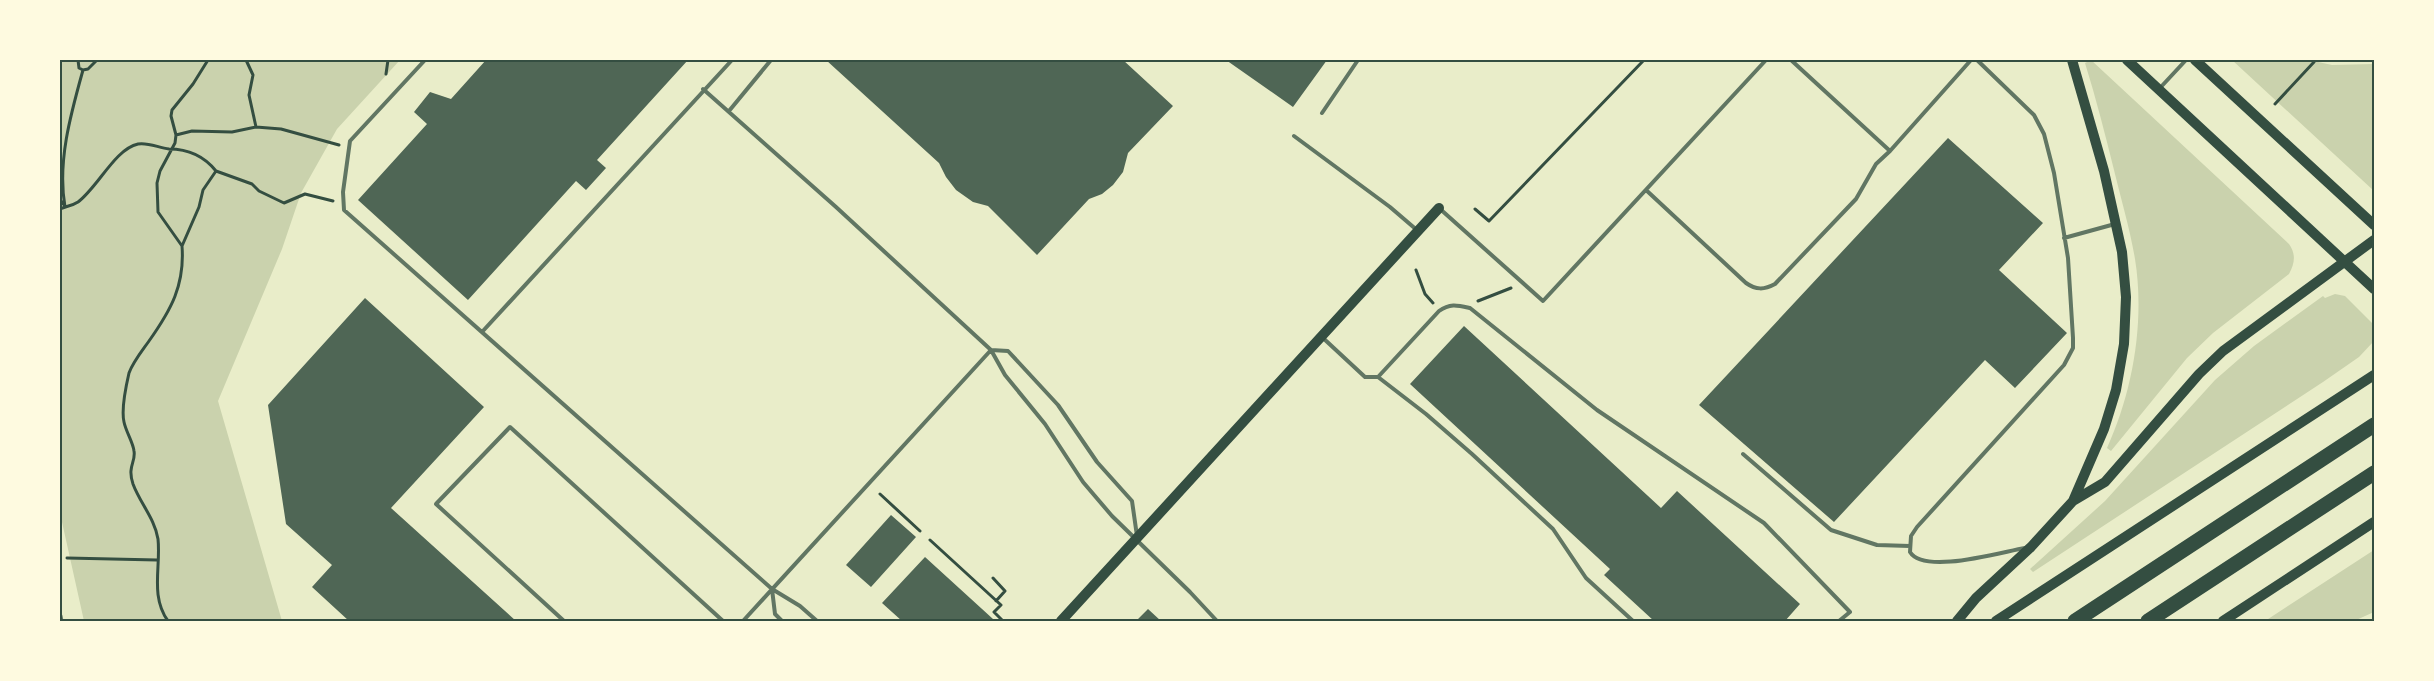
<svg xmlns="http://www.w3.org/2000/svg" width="2434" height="681" font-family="'Golos Text',sans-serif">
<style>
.green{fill:#cad2ad}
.building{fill:#4f6655}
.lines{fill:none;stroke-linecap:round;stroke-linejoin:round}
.path{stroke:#344e41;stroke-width:3}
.service{stroke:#617663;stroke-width:4}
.minor{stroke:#617663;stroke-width:5}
.secondary{stroke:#344e41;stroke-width:10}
.motorway{stroke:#344e41;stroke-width:15}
.neatline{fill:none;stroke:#344e41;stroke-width:2}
</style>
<rect width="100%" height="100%" fill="#e9edc9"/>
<path class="green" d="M60,60h340l-63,69 -36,64 -19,56 -64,152 64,220h-198l-24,-108z
M2091,60l198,184c7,10 6,19 0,30l-76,59 -26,25 -76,93 -4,-3c26,-57 38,-127 28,-189 -5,-30 -14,-60 -21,-89 -9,-36 -18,-72 -29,-107z
M2232,60h77l23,5 42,-1v127z
M2335,294l10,2 29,29v16l-15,16 -36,25 -290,190 -3,-3 75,-68 110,-121 39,-34 69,-50 2,2z
M2374,550v62l-20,9h-89z"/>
<path class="building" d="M486,60h202l-91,100 9,8 -20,22 -10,-9 -108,119 -110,-100 69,-76 -13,-12 16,-20 21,7z
M826,60h297l50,46 -45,47 -5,19 -10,13 -11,9 -13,5 -52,56 -49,-49 -15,-4 -17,-12 -10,-13 -7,-14z
M1226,60h101l-34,47z
M1948,138l95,85 -44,47 68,63 -52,55 -30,-28 -151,162 -135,-117z
M365,298l119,109 -93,101 125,113h-167l-37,-34 20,-22 -46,-41 -18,-119z
M1464,326l197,182 16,-17 123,113 -15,17h-131l-50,-46 6,-6 -200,-185z
M891,515l25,22 -45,50 -25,-22z
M925,557l68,62 -2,2h-89l-20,-18z
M1148,609l13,12h-25z"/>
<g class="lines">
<path class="path" d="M78,60l1,8 4,2 5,-1 9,-9
M246,60l7,15 -4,20 7,32
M386,74l2,-14
M2275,104l39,-42
M176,135l16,-4 40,1 24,-5 25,2 58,16
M216,171l36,13 7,7 25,12 21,-9 28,7
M60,200l5,6
M65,207c-8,-45 6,-94 18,-137
M60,209c6,-3 12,-3 18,-7 20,-15 37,-53 60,-58 10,-2 21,4 31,5 18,0 35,7 47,22l-13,19 -4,17 -17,39 -24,-34 -1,-29 3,-12 15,-28 1,-8 -5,-19 1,-6 21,-26 15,-24
M1475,209l14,12 155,-161
M1416,270l9,24 8,9
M1478,301l33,-13
M880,494l40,37
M930,540l71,65 -7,7 9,9
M67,558l90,2
M993,578l12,13 -9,10
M168,621c-18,-25 -7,-54 -10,-82 -3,-20 -18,-36 -25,-55 -6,-18 3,-22 1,-33 -1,-9 -8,-19 -10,-29 -3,-13 2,-36 5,-49 4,-11 13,-22 20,-32 22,-31 36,-56 33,-95"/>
<path class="service" d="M425,60l-75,81 -7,51 1,18 428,379 28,17 17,15
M1791,60l99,91 81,-91
M1977,60l57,55 10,19 10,39 14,85 5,80v10l-9,17 -147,162 -6,9 -1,16c14,23 91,0 115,-4
M703,89l133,118 155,143 14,25 40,49 38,58 29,34 78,76 27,29
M2159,89l27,-29
M729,111l42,-51
M1322,113l36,-53
M1294,136l96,71 28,24
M1646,190l100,93c10,7 18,7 29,1l81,-85 20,-35 14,-13
M1439,208l104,93 223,-241
M2064,238l51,-14
M482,332l250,-272
M1323,338l42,39h13l48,37 46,40 81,75 33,49 47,43
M991,350l17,1 50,54 39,57 35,39 5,35
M1378,377l61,-66c11,-8 18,-6 31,-3l127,102 167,113 86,89 -11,9
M1743,454l88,76 46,15 33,1
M772,589l3,25 7,7
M564,621l-128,-117 74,-77 213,194
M743,621l248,-271"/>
<path class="minor" d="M60,616l1,5"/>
<path class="secondary" d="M2072,60l32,111 18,81 4,45 -2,47 -8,46 -12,39 -31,72
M2127,60l247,229
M2195,60l179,165
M1061,621l378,-413
M1957,621l19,-23 55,-51 42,-46 32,-19 94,-108 24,-23 151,-111
M1996,621l378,-246
M2223,621l151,-99"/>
<path class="motorway" d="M2075,621l299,-196
M2148,621l226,-148"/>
</g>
<rect width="2434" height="681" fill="none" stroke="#fefae0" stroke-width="122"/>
<rect x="61" y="61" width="2312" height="559" class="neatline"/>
</svg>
